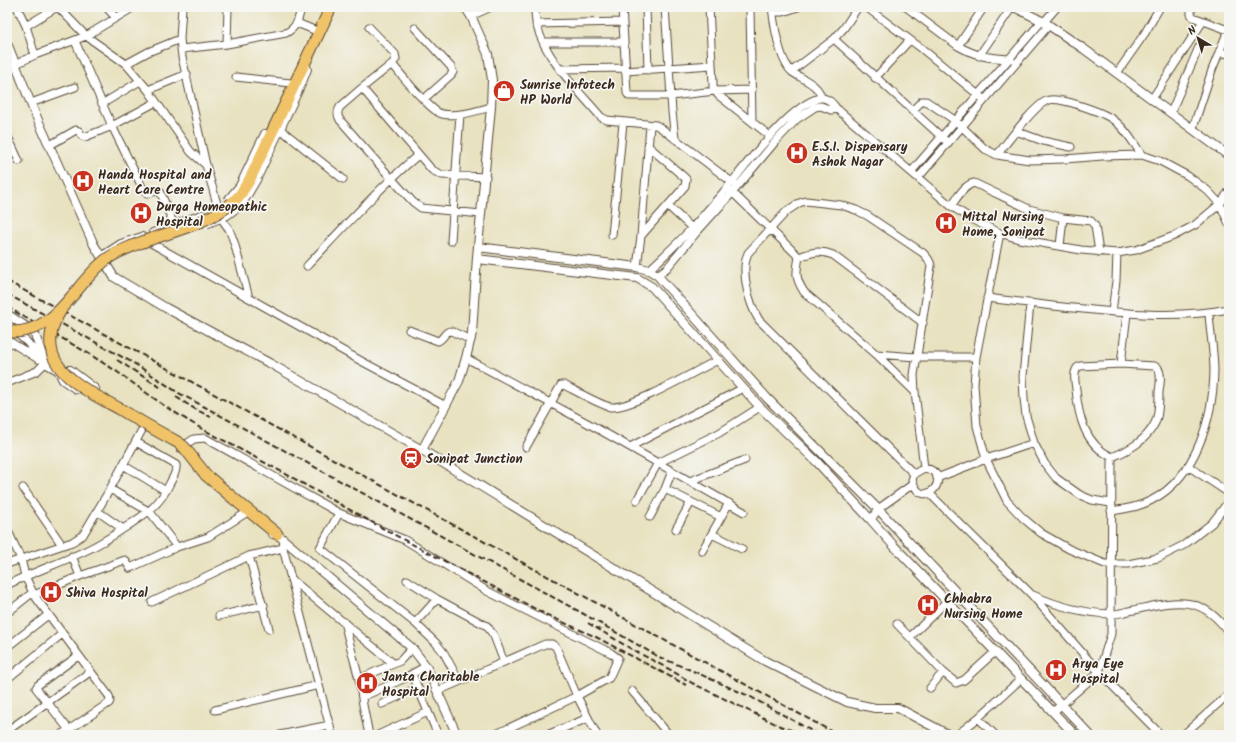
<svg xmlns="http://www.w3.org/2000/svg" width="1236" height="742" font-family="Kalam,sans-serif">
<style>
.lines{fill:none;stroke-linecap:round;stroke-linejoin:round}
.minor-casing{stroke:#554636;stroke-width:9}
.tertiary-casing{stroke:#554636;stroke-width:10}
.trunk-casing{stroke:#554636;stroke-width:13}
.minor{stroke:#fff;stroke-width:7}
.tertiary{stroke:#fff;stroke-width:8}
.trunk{stroke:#f1c369;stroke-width:11}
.rail{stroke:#3b2a1e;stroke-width:2;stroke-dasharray:6 3;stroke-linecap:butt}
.trunk-bridge-casing{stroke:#554636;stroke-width:13;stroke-linecap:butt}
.trunk-bridge{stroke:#f1c369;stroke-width:11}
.labels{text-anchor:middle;stroke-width:3.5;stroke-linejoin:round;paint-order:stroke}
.poi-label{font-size:13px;font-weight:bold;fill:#3b2a1e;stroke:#f6f6f2;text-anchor:start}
</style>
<rect width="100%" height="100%" fill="#f6f6f2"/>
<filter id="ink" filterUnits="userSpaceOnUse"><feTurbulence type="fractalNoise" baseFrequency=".025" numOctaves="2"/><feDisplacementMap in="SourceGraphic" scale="8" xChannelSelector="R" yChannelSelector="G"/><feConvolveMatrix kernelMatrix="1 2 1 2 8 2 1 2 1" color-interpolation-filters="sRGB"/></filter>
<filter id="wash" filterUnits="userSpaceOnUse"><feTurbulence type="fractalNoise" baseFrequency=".012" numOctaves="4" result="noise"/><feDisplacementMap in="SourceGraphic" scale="16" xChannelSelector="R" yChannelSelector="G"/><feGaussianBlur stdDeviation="0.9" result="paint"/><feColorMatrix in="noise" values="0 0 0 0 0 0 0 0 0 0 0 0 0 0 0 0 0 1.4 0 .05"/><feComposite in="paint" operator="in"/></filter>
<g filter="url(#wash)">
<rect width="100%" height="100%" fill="#e8e2c0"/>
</g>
<g filter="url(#ink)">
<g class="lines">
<g class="minor-casing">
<path id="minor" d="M17,7l9,19 9,29
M58,7l28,29 40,28 22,26 43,62 15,13
M106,7l10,11
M182,7l-2,32 2,18 24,108 15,53 8,11 5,13 15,56
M535,7c0,6 0,13 2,19 9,34 41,64 64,91l6,3 49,5 5,3 76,58
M622,7l5,86 2,3h42l44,-5 37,-1
M646,7l2,63
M665,7l7,105 3,27
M709,7l4,76v4l5,8 52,41
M750,7l2,114
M772,7c2,17 7,53 20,65 10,7 28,13 29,26
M866,7l55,41 61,50
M906,7l52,39c20,11 31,12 53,13
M1191,7v7l2,3 35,13
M773,12h10l15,-5
M471,16l20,-9
M1044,22l13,-15
M297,23l22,9
M536,24l87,-2
M26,26l31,-19
M369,27l26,27 1,5 -4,5 -30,24 -22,19c-3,5 -3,8 0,13l51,58 22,24 8,6 60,6
M415,28l36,39 2,5 -2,3 -27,24
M834,39l111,101
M75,41l37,85 32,65 3,3 9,-3h4l14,34
M543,42h81
M227,44l1,-37
M958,46l26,-39
M181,49l46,-5 59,-11c11,-6 13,-14 15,-26
M1219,52l10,2
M979,56l33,-49
M16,64l19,-9 51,-19 48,-29
M126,64l22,-12 32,-13
M392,64c9,10 39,48 50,50 16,3 34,-3 49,-7
M560,69l65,-1
M625,71l87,-6
M792,71l42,-32 10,-11 14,-21
M1117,73l28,-40 15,-26
M236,77l55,6
M875,78l35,-38
M362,88l70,82 10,5 44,2
M148,90l39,-16
M1152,99l51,-78
M31,103l44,-16
M102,104l38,-23
M912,111l10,-10h4l30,20 29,28 12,6 33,5 35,-1 37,-3 40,-1 18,6 28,15 19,14 13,14 9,20
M1171,112l28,-65
M1193,128l19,-58 17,-42
M280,129l63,50
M1016,131l27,10 28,6
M7,135l12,26
M50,145l26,-15 3,1 3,5 3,1 27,-11 44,-24
M997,155c10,-12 36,-48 49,-54 11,-6 59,12 69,20 11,8 19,23 27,34
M911,172l131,-151
M918,178l131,-153
M729,189l70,68
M668,206l24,22
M951,206c6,-8 13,-21 23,-23l55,26 34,9 28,3 4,5 4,26
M1000,233l-24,124 -2,28 3,41 9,33 21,42 16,17 18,15 28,16 36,15h23l30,-6 26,-13 28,-22 17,-22
M612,235l11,-112
M641,236l44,-50 1,-7 -2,-2 -36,-31
M451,241l9,-127
M151,243l212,119 83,44
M1060,246l3,-28
M799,257c-3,16 -4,21 5,35l72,62 39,38
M799,257c13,-5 21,-7 34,-2l90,68
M307,266c36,-38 71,-77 111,-111
M637,267l4,-31 9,-111
M649,270c15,-14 30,-28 44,-43 11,-13 23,-26 34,-39 19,-23 64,-84 93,-90 8,-1 13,6 17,11l114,97 24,15 25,12 19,6 62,11 36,3 19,-3 38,-14 21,-11 25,-21 9,-13
M657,275l10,-7 29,-35 37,-41 42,-50 22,-23 18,-12 6,-1 10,4 6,-1
M987,298c22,3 44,5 66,8 59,6 117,14 176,3
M1030,304l-7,72 1,23 2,17 8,27 11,21 11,14 24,17 12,5 19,3
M1112,312l4,-31 1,-28
M13,330l14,12 16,19
M409,330l29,11c6,-2 6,-10 13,-10l20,9
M7,340l31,19
M876,354l40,3h60
M466,358l125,67 153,87
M1121,364l33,2 4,2c4,7 2,16 1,24 0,10 0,23 -4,31 -9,18 -26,27 -43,34 -27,-12 -34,-41 -36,-68 -1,-7 -3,-15 1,-21l3,-2z
M1121,364l6,-50
M7,383l30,-12 8,-8
M526,447l35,-62h3c10,5 38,21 47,22 20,2 86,-37 107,-47
M630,447l113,-59
M180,448l14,-9 11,-1 134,75 66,27 82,51 124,62 7,5 -9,20 -32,18 -83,39
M123,465l43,26
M1188,466l41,27
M924,468c32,5 -1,47 -12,12l2,-6z
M914,474l-155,-154c-10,-16 -19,-49 -11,-67l39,-42 12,-8 7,-2 35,4 15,5 12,6 55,37c4,4 7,7 8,13l-17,109 1,17 9,76
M937,478l49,-19 48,-16
M690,481l55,-21
M23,488l39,57
M110,489l40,23 27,35
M665,489l56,28
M929,493l102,101 68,78 62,63
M637,500l21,-37 61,-30 41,-26
M97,511l26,18
M1111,511c14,-2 28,-4 41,-11 44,-23 61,-82 62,-129 0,-19 -4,-39 -5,-58
M339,513l-19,35 95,75 21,20 8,10 15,28
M650,517l15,-28 7,-18
M871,520l7,-11 35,-25
M7,529l14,30 4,17 9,19 75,101 1,5 -1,2 -48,32
M676,529l15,-27
M712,534l30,15
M284,540l-1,8 49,187
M702,551l27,-48
M72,556l8,20
M249,556l20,73
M7,564l65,-22 11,-7 27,-46 33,-61
M291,579l103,85
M407,580l30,19 50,27 7,10 10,26
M7,585c31,-16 65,-25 95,-43 8,-4 16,-10 24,-15 20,-13 34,-22 44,-44 3,-6 7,-11 6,-18l-40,-23
M34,595l46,-19 45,-16 5,8 47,-21 31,-10 38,-24
M1033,595c24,11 50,18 77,19 7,1 16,-3 24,-4 41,-9 67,-17 95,23
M152,602l97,-46 34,-8
M7,613l25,-20
M219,616l45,-11
M344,622l15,57 4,26 6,30
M415,623l22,-24
M897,624l46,48 13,11 8,-3 32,-29
M910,637l37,-36
M7,647l41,-32
M412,674l26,61
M7,679l55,-45
M359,679l41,-18 12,-13
M930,688l13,-16
M438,691l107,-47h7l4,3 21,49 20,39
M632,691l37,44
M362,697l41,-18 23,-13
M382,704l35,-16
M215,710l104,-25
M1053,712l46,-40 12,-38 1,-177
M978,718l17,17
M7,731l83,-59
M73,735l-37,-47 2,-3 40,-29
M280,735l50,-10
M378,735l50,-23
M547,735l41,-17
M957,735l21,-17 43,-39
M1183,735l46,-41"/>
</g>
<g class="tertiary-casing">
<path id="tertiary" d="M1014,7l30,15 40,27 145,107
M7,43l26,66 61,136 20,32 52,31 105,56 151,86 343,211 82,41 28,6h23l51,27
M7,69l9,-5
M229,199l11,-13 25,-52
M206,224l21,-9 13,-10 6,-8 10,-17 46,-98 5,-13 -1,-3
M153,233l49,-18
M478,247l159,20 12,3 8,5 110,123 111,111 212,226
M101,257l20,-13 21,-7
M477,259l160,19 15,9 108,120 57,55 54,58 23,26 181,189
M7,314l27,18 11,31 13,7h12l25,19
M58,370l5,10 13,9
M422,450l37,-69 7,-23 6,-25 5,-76 14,-150 1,-27 -4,-26 -17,-38 -6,-9
M273,534h4l7,6 128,108 14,18 31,69"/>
</g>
<g class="trunk-casing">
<path id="trunk" d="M232,203l8,-8 10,-16 81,-172
M239,503l38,31"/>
</g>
<use href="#minor" class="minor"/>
<use href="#tertiary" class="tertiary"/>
<use href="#trunk" class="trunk"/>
<path class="rail" d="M7,281l831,454
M7,294l130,71 40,27 26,14 379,207 77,44 34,14 58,26 68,38
M7,307l79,45 30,19 50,36 31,19 87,47 109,61 154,81 49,22 90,48
M117,360l46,29
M176,397l19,12 16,8
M588,623l45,27 36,19 23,14 88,43 24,9"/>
<g class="trunk-bridge-casing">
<path id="trunk-bridge" d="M61,310c-11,16 -15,38 -3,55 13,19 42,33 62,44 19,12 39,23 59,34l5,4 22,28 33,28
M7,332c52,3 65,-47 100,-73 9,-7 19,-10 30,-15 32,-12 68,-19 95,-41"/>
</g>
<use href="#trunk-bridge" class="trunk-bridge"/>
</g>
</g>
<defs>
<g id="shop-disc" transform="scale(1.15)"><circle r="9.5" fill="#c8321e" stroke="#f6f6f2"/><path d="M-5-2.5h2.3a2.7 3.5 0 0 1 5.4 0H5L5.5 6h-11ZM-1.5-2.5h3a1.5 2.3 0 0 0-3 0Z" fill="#fff"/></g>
<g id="hospital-disc" transform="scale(1.15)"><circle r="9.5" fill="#c8321e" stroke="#f6f6f2"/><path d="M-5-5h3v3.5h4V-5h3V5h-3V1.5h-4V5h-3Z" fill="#fff"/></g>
<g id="station-disc" transform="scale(1.15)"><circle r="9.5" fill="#c8321e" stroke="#f6f6f2"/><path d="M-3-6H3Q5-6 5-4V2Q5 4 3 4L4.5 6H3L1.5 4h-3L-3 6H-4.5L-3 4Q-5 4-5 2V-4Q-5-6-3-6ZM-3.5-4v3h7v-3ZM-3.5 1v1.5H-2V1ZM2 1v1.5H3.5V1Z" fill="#fff"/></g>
</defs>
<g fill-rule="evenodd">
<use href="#shop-disc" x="504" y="91"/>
<use href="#hospital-disc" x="797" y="153"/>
<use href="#hospital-disc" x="83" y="181"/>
<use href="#hospital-disc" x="141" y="213"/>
<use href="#hospital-disc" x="946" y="223"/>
<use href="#station-disc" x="411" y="458"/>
<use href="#hospital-disc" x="51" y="592"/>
<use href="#hospital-disc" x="928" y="605"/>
<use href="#hospital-disc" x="1056" y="670"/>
<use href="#hospital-disc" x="367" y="683"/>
</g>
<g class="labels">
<g class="poi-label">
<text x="520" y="89">Sunrise Infotech<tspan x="520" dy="15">HP World</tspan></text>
<text x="812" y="151">E.S.I. Dispensary<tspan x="812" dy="15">Ashok Nagar</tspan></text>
<text x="98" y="179">Handa Hospital and<tspan x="98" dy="15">Heart Care Centre</tspan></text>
<text x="156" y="211">Durga Homeopathic<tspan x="156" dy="15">Hospital</tspan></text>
<text x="962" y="221">Mittal Nursing<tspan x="962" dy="15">Home, Sonipat</tspan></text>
<text x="426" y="463">Sonipat Junction</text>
<text x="66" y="597">Shiva Hospital</text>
<text x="944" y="603">Chhabra<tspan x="944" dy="15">Nursing Home</tspan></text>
<text x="1072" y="668">Arya Eye<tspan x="1072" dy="15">Hospital</tspan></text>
<text x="382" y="681">Janta Charitable<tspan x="382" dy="15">Hospital</tspan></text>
</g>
</g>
<rect width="1236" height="742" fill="none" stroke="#f6f6f2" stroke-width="24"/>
<g transform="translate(1198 38) rotate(322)" stroke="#f6f6f2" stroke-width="3" paint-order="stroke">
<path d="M0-3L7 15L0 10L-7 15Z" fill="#3b2a1e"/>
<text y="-6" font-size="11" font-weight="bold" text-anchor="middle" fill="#3b2a1e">N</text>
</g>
</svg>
